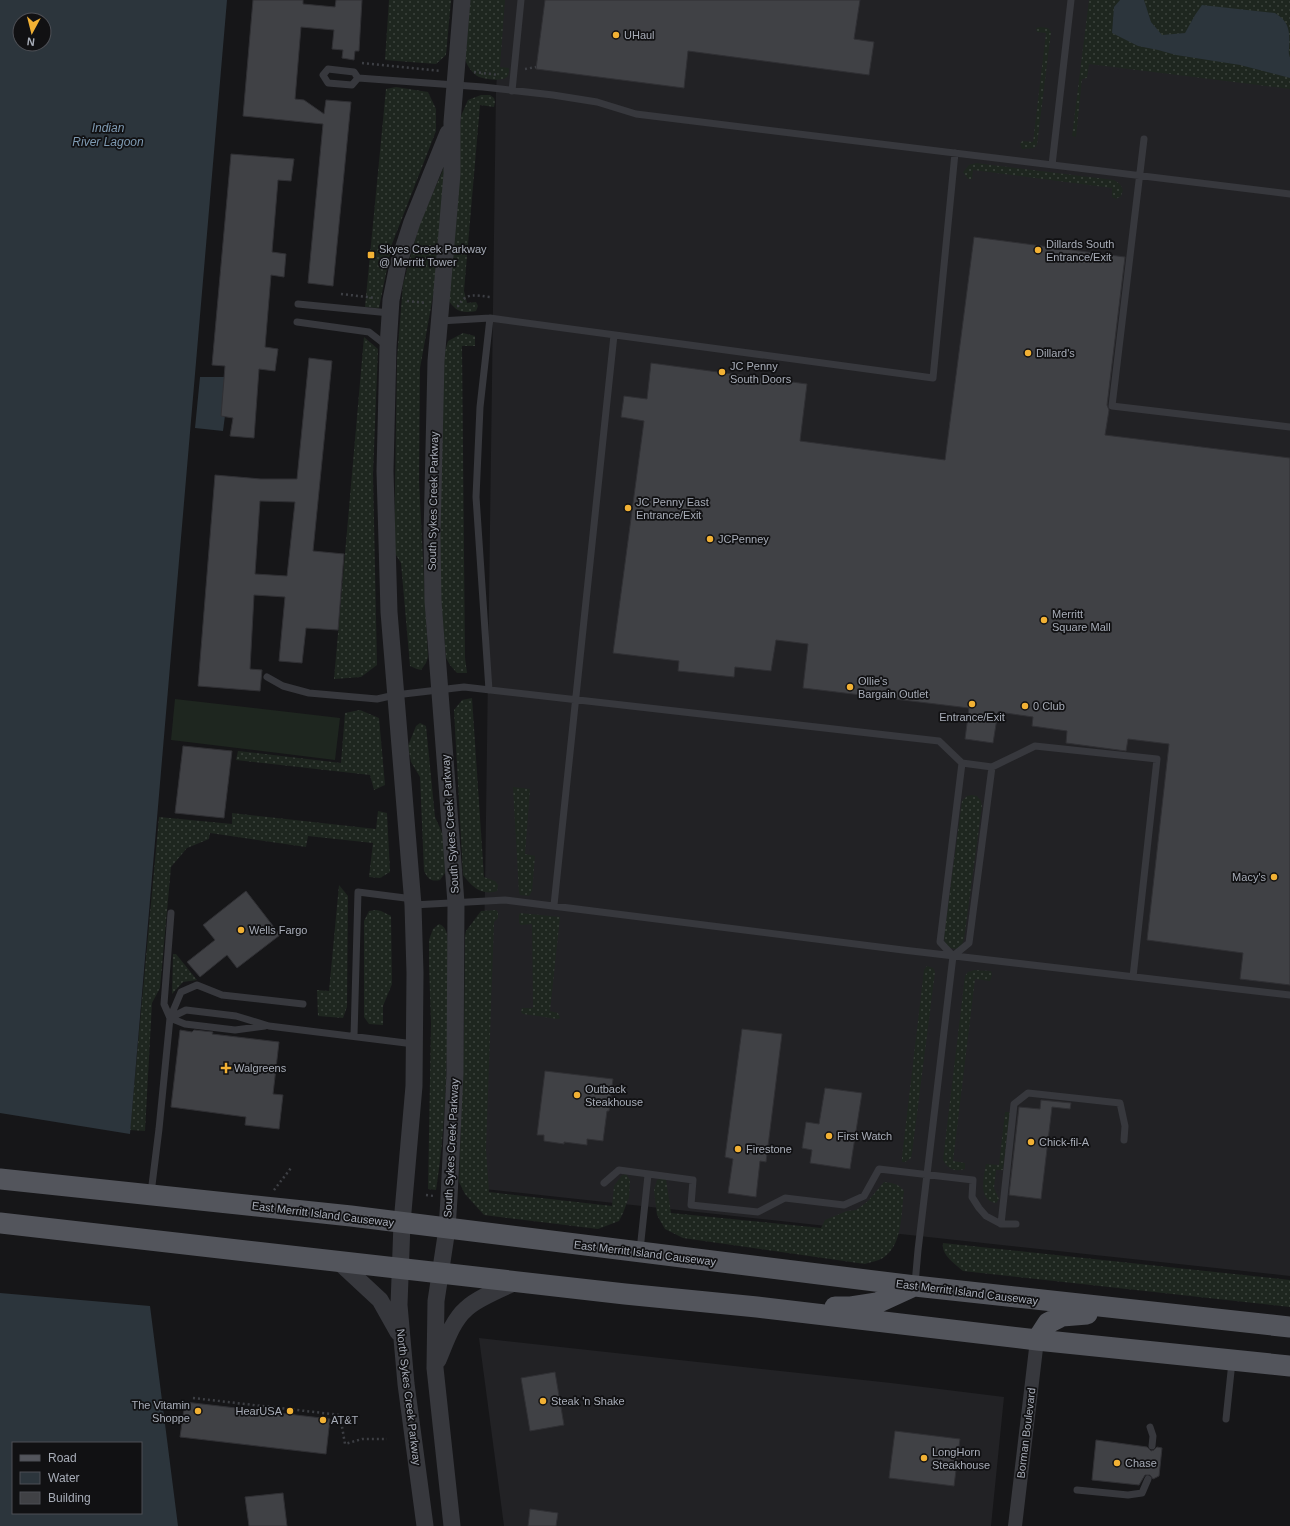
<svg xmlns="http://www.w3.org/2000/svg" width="1290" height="1526" font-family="Helvetica,sans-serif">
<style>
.built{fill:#222225}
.grass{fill:url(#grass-dots)}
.pitch{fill:#1e261f}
.water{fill:#2c353c;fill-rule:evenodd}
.building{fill:#404145;stroke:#303034;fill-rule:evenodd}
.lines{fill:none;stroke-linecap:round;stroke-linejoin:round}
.path{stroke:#3d3f44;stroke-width:2.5;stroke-dasharray:2 3;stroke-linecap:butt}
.service{stroke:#37383d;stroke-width:7}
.minor{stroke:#37383d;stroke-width:14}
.tertiary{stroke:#37383d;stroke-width:17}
.primary{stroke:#53555c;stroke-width:21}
.poi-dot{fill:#f2b134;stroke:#111113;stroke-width:1.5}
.labels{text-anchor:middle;stroke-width:3.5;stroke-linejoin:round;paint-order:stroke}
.poi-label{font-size:11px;fill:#a8adb8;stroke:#111113;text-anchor:start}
.street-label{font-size:11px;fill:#a8adb8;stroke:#111113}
.water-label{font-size:12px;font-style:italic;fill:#7f9bb3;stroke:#111113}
</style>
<defs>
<pattern id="grass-dots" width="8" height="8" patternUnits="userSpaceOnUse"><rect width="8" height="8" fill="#1e261f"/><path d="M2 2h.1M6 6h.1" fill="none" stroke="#3c433d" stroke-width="1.8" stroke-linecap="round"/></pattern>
</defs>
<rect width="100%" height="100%" fill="#161618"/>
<path class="built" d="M503,0h787v1276l-806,-87 -5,-37 6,-262 11,-801z
M479,1338l412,45 113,14 -13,129h-487z"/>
<path class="grass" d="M389,0h62l-5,55 -10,9 -51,-4z
M470,0h35l-5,67 9,1c0,3 0,7 -2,9 -5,5 -21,2 -28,0 -6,-3 -11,-10 -14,-17z
M1089,0h201v89l-201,-25 -2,14 -5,1 -6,58 -4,-1z
M1040,27l8,1 3,4 -14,113 -3,3 -12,1 -2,-5 2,-3 11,1 13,-109 -9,-1 -1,-4z
M396,87l32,5 8,17v22l-44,113 -13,64 -14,-1 21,-218z
M481,95h9l4,3 1,4 -1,5 -14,-2 -16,186 3,12 9,-1 2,4 -2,5c-15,3 -21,0 -29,-13l14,-182 7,-16z
M446,163l-11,122 -15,83 -1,113 9,176 -2,6 -5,7 -4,-1 -7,-3 -9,-103 -7,-11 3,-194 6,-74 17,-62z
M976,163l138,17 6,4 3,6 -2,6 -5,3 -4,-2v-9l-139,-18 -1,9h-4l-5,-7 6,-7z
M463,333l12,3v10h-13l3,312 2,15h-10l-7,-8 -4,-7 -6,-67 -1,-48 3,-182 6,-20z
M364,337l14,12 -5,125 4,191 -16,12 -27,2z
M472,698l12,179 11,4 3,4 -1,6c-15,5 -25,-4 -34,-16l-9,-165 8,-10z
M360,710l19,8 6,67 -11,5 -4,-15 -134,-15 2,-9 103,12 4,-50z
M420,723l6,3 9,91 9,20 1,36 -5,7c-9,2 -12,-1 -16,-9l-4,-94 -9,-15 -3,-16 8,-20z
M513,787l17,2 -5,65 10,2 -3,35 -3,5 -9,-1 -1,-3z
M971,795l6,1 4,5 1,5 -18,133 -2,6 -6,4 -5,-1 -6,-3 -1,-9 18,-135 5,-5z
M378,811l9,2 3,59 -10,6 -11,-1 4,-34 -65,-7 -2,11 -96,-14 -1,6 -22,9 -16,19 -11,121 -8,15 -7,128 -15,-1 29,-313 73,7v-11l144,16z
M339,885l9,11 -1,111 -4,11 -25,-2 -1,-26 12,1z
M376,910l5,1 10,5 1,68 -9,22v19l-14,-1 -5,-7v-96l5,-10z
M496,910l2,2v6l-4,4 -8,227 3,43 123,14 2,-20 8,-11 4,-1 4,6 -1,17 -6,16 -4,8 -21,8 -114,-14 -19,-21 -6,-12 5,-151 1,-95 1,-5 15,-20z
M520,913l40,4 -10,94 8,2 2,5 -2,1 -35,-5 -2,-2 1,-4h11l-1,-84 -11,1 -2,-2v-8z
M439,924c8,3 8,10 9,18 -1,83 1,167 -12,248l-8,-1 3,-165 -2,-60v-24l4,-11z
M173,954h3l21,26 -14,2 -11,12z
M927,966l6,2 2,4 -23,181 -1,5 -6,4h-3v-5l22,-187z
M974,970l17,1 1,4 -2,6 -15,-2 -22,182 12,2v6c-11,3 -17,0 -22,-9l22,-184 3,-4z
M1005,1112h5l-7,58h-7l-2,18 5,11 -3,4c-19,-3 -12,-26 -10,-39l13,1z
M662,1178l4,1 5,34 150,15 4,-8 22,-9 9,-1 12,-9 16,-19c9,1 15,2 20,9 -3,22 -1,54 -21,67 -5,3 -13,4 -18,6l-182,-26 -18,-9 -8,-14 -3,-25 3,-10z
M943,1243l347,37v27l-327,-36c-8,-7 -22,-16 -20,-28z"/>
<path class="pitch" d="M175,699l165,19 -5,42 -164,-20z"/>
<path class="water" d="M0,0h227l-97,1134 -130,-21zM20,20h24v24h-24z
M1120,0h24l7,22 11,13 23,-2 10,-18 7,-10 73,8c15,9 15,19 14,36 -1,3 1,7 1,10 0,6 0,12 0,19l-50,-13 -64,-10 -18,-5 -20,-4 -26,-13 2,-26z
M200,377h30l-7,54 -28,-3z
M0,1293l150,13 28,220h-178zM13,1443h128v70h-128z"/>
<path class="building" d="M253,0h50v4l32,3 1,-7h26l-3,51h-4l-1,9 -12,-2 1,-8 -11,-1 2,-19 -33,-3 -6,72 9,1 20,14 2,-14 25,2 -18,184 -25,-3 15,-159 -80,-8z
M545,0h315l-6,39 20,3 -5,33 -181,-24 -4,37 -148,-19z
M231,154l63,5 -3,22 -13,-1 -6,72 14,2 -2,23 -13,-2 -6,72 13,2 -3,22 -16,-2 -5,69 -24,-2 3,-18 -12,-2 4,-50 -13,-1z
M974,237l151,20 -18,148 2,5 -4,25 185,23v527l-50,-6 3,-26 -96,-13 22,-196 -41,-5 -2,12 -60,-8 1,-12 -35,-5 1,-9 -35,-5 -5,31 -28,-4 4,-31 -166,-20 5,-44 -32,-4 -5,31 -36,-4 -1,10 -56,-6 1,-10 -66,-8 31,-232 -23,-4 3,-21 23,3 4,-36 156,21 -7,57 145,19z
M309,358l23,3 -19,190 31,3 -6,76 -32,-2 -4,35 -23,-2 6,-64 -31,-2 -4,74 12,1 -2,21 -62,-5 17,-211 46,4h36zM260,501l35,1 -8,74 -32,-2z
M183,746l49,5 -8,67 -49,-5z
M246,891l34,44 -43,33 -10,-13 -27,22 -13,-15 28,-22 -12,-15z
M742,1029l40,5 -16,128 -6,-1 -4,36 -28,-4 5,-34 -8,-2z
M180,1030l12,2 2,-2 19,2 -1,2 67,8 -6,52 10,1 -4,34 -34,-4 1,-8 -75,-10z
M545,1071l68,8 -4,32h-2l-4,30 -16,-2v6l-23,-3v2l-20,-3v-6h-7z
M825,1088l37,5 -12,76 -40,-6 2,-13 -10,-2 4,-26 13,2z
M1041,1100l30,3 -1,6 -18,-2 -11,92 -32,-4 10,-88 21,2z
M555,1372l9,53 -34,6 -9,-53z
M185,1402l145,17 -4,35 -146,-17z
M895,1431l65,8 -6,47 -65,-8z
M1096,1440l51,7 4,4 3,-1 3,-3 5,1 -3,28 -6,3 -3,-4h-5l-6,10 -47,-5z
M283,1493l4,33h-38l-4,-29z
M530,1509l28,4 -2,13h-28z"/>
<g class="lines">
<path class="path" d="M362,63l79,8
M525,69l11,-2
M474,72l25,3
M341,294l35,4
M407,301l19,2
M457,306h1c9,-15 18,-10 33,-9
M274,1190l17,-22
M426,1195l8,1
M193,1398l147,17 5,29 17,-5h25"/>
<path class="service" d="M328,69l26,3 4,6 -6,7 -24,-2 -5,-8z
M358,78l125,9 70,8 44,7 39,12 654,80
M512,91l9,-91
M1144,139l-32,267 178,21
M1052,165l19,-165
M298,304l92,9
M440,321l50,-3 443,60 22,-225
M297,322l72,10 18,14
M267,677l16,9 26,7 68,6 18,-4 69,-8 475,54 23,22 30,4 43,-21 122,13 -24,218
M489,690l-13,-193 4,-90 10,-89
M413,905l92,-5 398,50 387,45
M554,905l60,-570
M171,913l-7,91 6,14 15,6 50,6 30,-4
M953,956l-13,-14 22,-179
M170,1018l16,-8 50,6 33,10 145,18
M354,1036l4,-144 55,7
M604,1183l15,-13 74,10 -2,25 67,7 27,-14 59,7 20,-9 15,-27 94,11 -1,17 7,11 7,8 15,8h15
M151,1193l8,-64 11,-111 11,-26 16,-7 25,10 81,9
M1001,1224l13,-120 14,-11 92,10 5,23 -1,14
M640,1250l8,-75
M915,1284l3,-34 35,-294 16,-13 23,-176
M1226,1419l6,-57
M1150,1427l3,9 -1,10
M1077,1490l51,5 14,-2 6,-14"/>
<path class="minor" d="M1015,1526l22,-186"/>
<path class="tertiary" d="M338,1261l42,39 18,32
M438,1360c7,-16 14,-39 28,-51 11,-11 37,-21 52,-28
M425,1526l-19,-142 -7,-79 3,-82 12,-137 1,-113 -2,-68 -24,-293 -4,-141 3,-124 3,-47 7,-35 14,-43 36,-89
M452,1526l-17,-158 1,-67 11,-72 2,-31 6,-125 1,-170 -23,-302 -1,-65 4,-175 16,-187v-52l10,-122"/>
<path class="primary" d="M0,1179l351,37 564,70 375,41
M0,1223l625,71 132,13 280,33 253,26
M835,1307h16l26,-4 37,-17
M1037,1340l11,-17 14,-7 25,-2"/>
</g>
<g class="poi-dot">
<circle cx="616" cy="35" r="4"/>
<circle cx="1038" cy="250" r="4"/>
<rect x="367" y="251" width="8" height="8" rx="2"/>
<circle cx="1028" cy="353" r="4"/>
<circle cx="722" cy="372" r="4"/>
<circle cx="628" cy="508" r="4"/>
<circle cx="710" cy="539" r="4"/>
<circle cx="1044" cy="620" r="4"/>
<circle cx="850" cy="687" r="4"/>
<circle cx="972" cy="704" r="4"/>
<circle cx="1025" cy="706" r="4"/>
<circle cx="1274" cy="877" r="4"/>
<circle cx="241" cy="930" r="4"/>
<path d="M224 1062h4v4h4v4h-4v4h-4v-4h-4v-4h4z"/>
<circle cx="577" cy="1095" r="4"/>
<circle cx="829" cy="1136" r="4"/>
<circle cx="1031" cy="1142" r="4"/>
<circle cx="738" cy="1149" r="4"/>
<circle cx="543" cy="1401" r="4"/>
<circle cx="198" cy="1411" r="4"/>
<circle cx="290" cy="1411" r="4"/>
<circle cx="323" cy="1420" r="4"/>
<circle cx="924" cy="1458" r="4"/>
<circle cx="1117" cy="1463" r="4"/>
</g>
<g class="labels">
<g class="poi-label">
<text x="624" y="39">UHaul</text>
<text x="1046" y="248">Dillards South<tspan x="1046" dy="13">Entrance/Exit</tspan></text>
<text x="379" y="253">Skyes Creek Parkway<tspan x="379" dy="13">@ Merritt Tower</tspan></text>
<text x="1036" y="357">Dillard's</text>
<text x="730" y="370">JC Penny<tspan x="730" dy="13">South Doors</tspan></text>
<text x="636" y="506">JC Penny East<tspan x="636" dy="13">Entrance/Exit</tspan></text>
<text x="718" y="543">JCPenney</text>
<text x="1052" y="618">Merritt<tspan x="1052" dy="13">Square Mall</tspan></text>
<text x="858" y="685">Ollie's<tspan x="858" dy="13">Bargain Outlet</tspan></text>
<text x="1033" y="710">0 Club</text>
<text x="972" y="721" text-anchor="middle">Entrance/Exit</text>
<text x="1266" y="881" text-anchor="end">Macy's</text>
<text x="249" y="934">Wells Fargo</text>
<text x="234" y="1072">Walgreens</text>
<text x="585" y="1093">Outback<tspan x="585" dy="13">Steakhouse</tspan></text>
<text x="837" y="1140">First Watch</text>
<text x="1039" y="1146">Chick-fil-A</text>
<text x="746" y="1153">Firestone</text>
<text x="551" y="1405">Steak 'n Shake</text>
<text x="190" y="1409" text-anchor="end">The Vitamin<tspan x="190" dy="13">Shoppe</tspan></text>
<text x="282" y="1415" text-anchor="end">HearUSA</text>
<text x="331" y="1424">AT&amp;T</text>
<text x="932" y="1456">LongHorn<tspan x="932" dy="13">Steakhouse</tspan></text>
<text x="1125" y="1467">Chase</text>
</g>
<g class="street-label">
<text transform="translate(433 501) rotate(-89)" y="4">South Sykes Creek Parkway</text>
<text transform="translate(450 824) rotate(-94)" y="4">South Sykes Creek Parkway</text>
<text transform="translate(451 1148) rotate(-87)" y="4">South Sykes Creek Parkway</text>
<text transform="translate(323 1214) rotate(7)" y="4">East Merritt Island Causeway</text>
<text transform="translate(645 1253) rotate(7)" y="4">East Merritt Island Causeway</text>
<text transform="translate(967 1292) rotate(7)" y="4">East Merritt Island Causeway</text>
<text transform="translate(409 1397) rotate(83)" y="4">North Sykes Creek Parkway</text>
<text transform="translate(1026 1433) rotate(-83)" y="4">Borman Boulevard</text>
</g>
<g class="water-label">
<text x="108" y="132">Indian<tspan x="108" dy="14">River Lagoon</tspan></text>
</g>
</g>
<rect x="12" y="1442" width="130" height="72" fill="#111113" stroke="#4d4f55"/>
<rect x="20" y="1455" width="20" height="6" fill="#53555c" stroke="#4d4f55"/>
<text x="48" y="1462" font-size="12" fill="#a8adb8">Road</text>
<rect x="20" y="1472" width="20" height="12" fill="#2c353c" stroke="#4d4f55"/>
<text x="48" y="1482" font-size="12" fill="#a8adb8">Water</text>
<rect x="20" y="1492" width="20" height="12" fill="#404145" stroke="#4d4f55"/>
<text x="48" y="1502" font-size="12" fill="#a8adb8">Building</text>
<g transform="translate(32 32) rotate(187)"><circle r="19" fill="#111113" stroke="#4d4f55"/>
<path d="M0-3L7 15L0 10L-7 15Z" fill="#f2b134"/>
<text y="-6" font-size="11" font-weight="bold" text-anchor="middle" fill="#a8adb8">N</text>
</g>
</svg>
